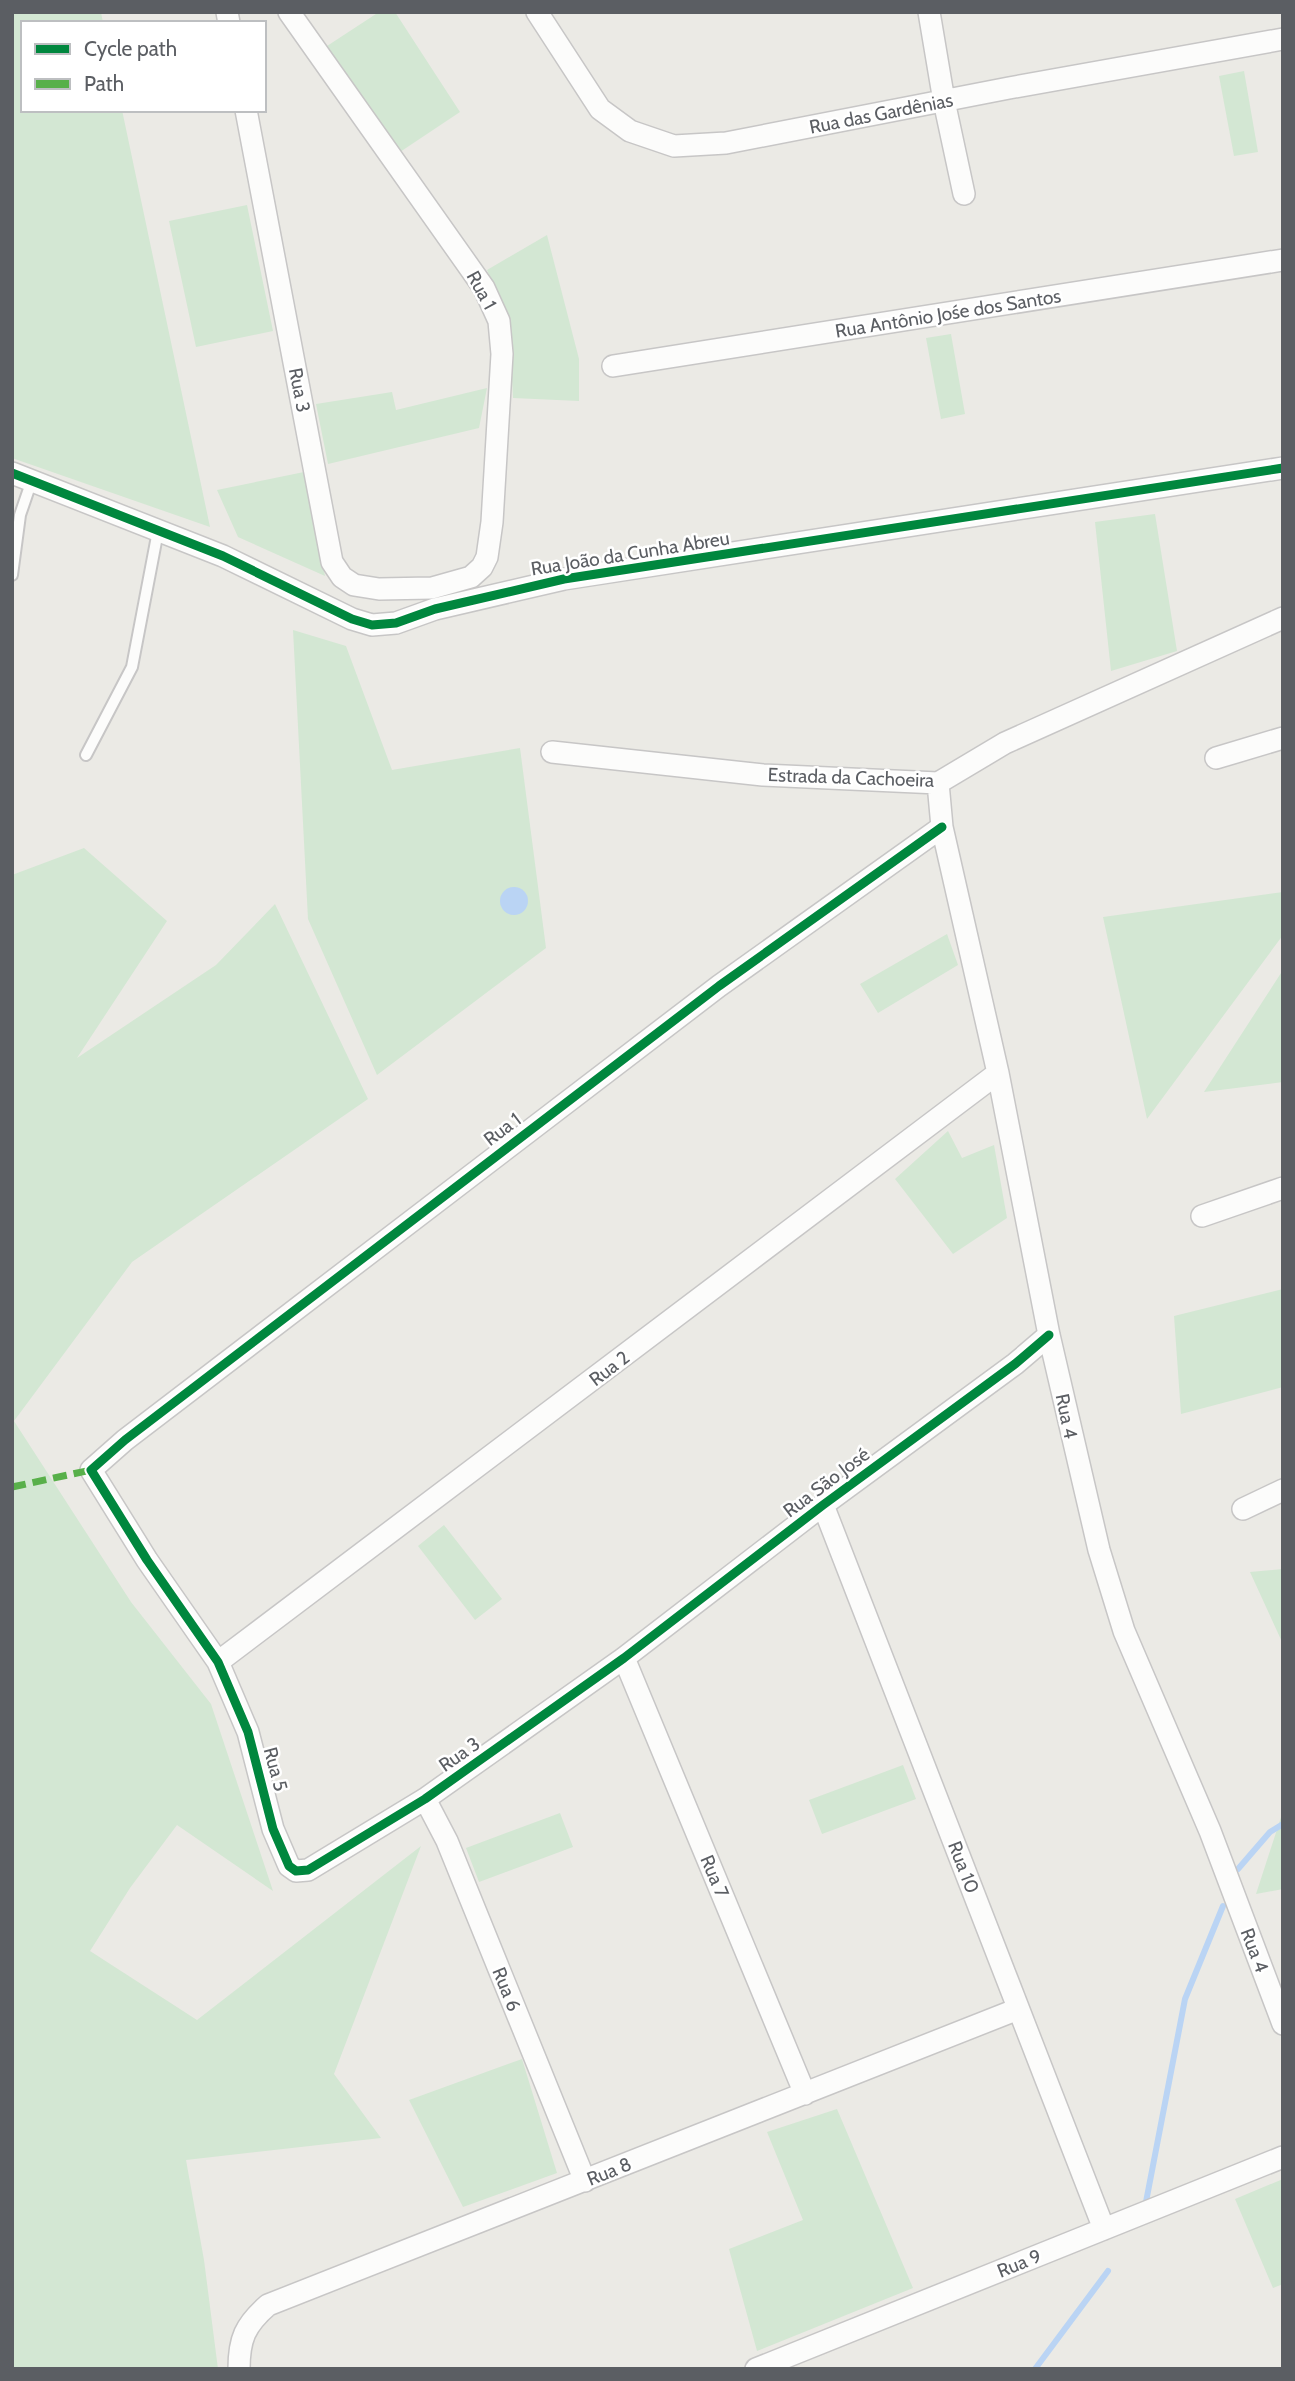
<svg xmlns="http://www.w3.org/2000/svg" width="1295" height="2381" font-family="Cabin,sans-serif">
<style>
.green{fill:#d3e7d3}
.water{fill:#bad4f4}
.lines{fill:none;stroke-linecap:round;stroke-linejoin:round}
.stream{stroke:#bad4f4;stroke-width:6}
.lane-casing{stroke:#c7c6c6;stroke-width:14}
.street-casing{stroke:#c7c6c6;stroke-width:24}
.lane{stroke:#fcfcfb;stroke-width:10}
.street{stroke:#fcfcfb;stroke-width:21}
.quiet{stroke:#58b04a;stroke-width:7;stroke-dasharray:14 7;stroke-linecap:butt}
.cycleway-casing{stroke:#fff;stroke-width:13}
.cycleway{stroke:#00873e;stroke-width:9}
.labels{text-anchor:middle;stroke-width:5;stroke-linejoin:round;paint-order:stroke}
.street-label{font-size:19px;fill:#5b5e63;stroke:#fff}
</style>
<rect width="100%" height="100%" fill="#ebeae5"/>
<path class="green" d="M12,12h89l2,11h-80v87h99l88,417 -198,-69z
M379,12h16l65,100 -66,44 -70,-108z
M1244,71l14,81 -24,4 -15,-80z
M247,205l26,126 -77,16 -27,-126z
M547,235l32,124v42l-66,-3 -4,-78 -22,-50z
M951,334l14,80 -24,5 -15,-81z
M487,388l-8,40 -151,36 -12,-60 76,-12 4,18z
M304,472l21,104 -87,-39 -21,-47z
M1155,514l22,137 -66,20 -16,-149z
M293,630l53,16 46,124 128,-22 26,200 -169,127 -69,-156z
M84,848l83,73 -90,137 139,-93 59,-61 93,195 -236,163 -118,159 117,181 80,102 62,187 -96,-66 -47,63 -40,63 107,69 224,-174 -87,228 47,64 -195,22 18,100 14,109h-206v-1494z
M1283,892v43l-136,184 -44,-202z
M947,934l11,31 -80,48 -18,-29z
M1283,970v112l-79,10z
M948,1131l14,27 32,-13 13,73 -54,36 -58,-75z
M1283,1289v98l-102,27 -7,-98z
M444,1525l58,74 -27,21 -57,-74z
M1283,1569v75l-33,-72z
M903,1765l13,34 -94,35 -13,-34z
M1283,1811v78l-27,5z
M560,1813l13,34 -94,35 -13,-34z
M522,2059l35,114 -94,34 -54,-107z
M837,2109l76,179 -156,63 -28,-102 74,-29 -36,-88z
M1283,2179v105l-10,4 -38,-89z"/>
<path class="water" d="M500 901a14 14 0 1 1 28 0a14 14 0 1 1-28 0Z"/>
<g class="lines">
<path class="stream" d="M1238,1869l32,-37 13,-8
M1145,2207l40,-208 38,-93
M1035,2369l73,-98"/>
<g class="lane-casing">
<path id="lane" d="M12,575l8,-60 12,-35
M86,755l46,-88 26,-136"/>
</g>
<g class="street-casing">
<path id="street" d="M227,12l2,11
M537,12l63,97 30,22 44,15 52,-3 283,-55 274,-49
M929,12l15,89 20,93
M246,110l86,452 10,15 12,8 25,4 53,-1 39,-11 11,-10 5,-10 5,-35 10,-168 -3,-33 -15,-33 -195,-276
M613,366l670,-106
M12,473l211,83 129,63 20,6 24,-2 39,-14 129,-30 719,-111
M552,752l211,23 175,8 67,-40 278,-125
M1216,758l67,-20
M938,783l4,44 56,246 51,262 50,215 25,81 86,200 73,193
M942,827l-223,159 -594,454 -34,30 56,90 71,102 30,70 25,97 16,37 7,5 12,-1 117,-71 199,-141 199,-153 192,-141 34,-29
M1202,1216l81,-28
M823,1505l281,724
M1243,1509l40,-19
M624,1658l181,436
M218,1662l780,-589
M425,1799l22,42 138,340
M239,2369c0,-30 6,-44 29,-64l750,-296
M756,2369l527,-212"/>
</g>
<use href="#lane" class="lane"/>
<use href="#street" class="street"/>
<path class="quiet" d="M12,1487l79,-17"/>
<g class="cycleway-casing">
<path id="cycleway" d="M12,473l211,83 129,63 20,6 24,-2 39,-14 129,-30 719,-111
M942,827l-223,159 -594,454 -34,30 56,90 71,102 30,70 25,97 16,37 7,5 12,-1 117,-71 199,-141 199,-153 192,-141 34,-29"/>
</g>
<use href="#cycleway" class="cycleway"/>
</g>
<g class="labels">
<g class="street-label">
<text transform="translate(881 113) rotate(-11)" y="7">Rua das Gardênias</text>
<text transform="translate(482 290) rotate(61)" y="7">Rua 1</text>
<text transform="translate(948 313) rotate(-9)" y="7">Rua Antônio Jośe dos Santos</text>
<text transform="translate(300 390) rotate(79)" y="7">Rua 3</text>
<text transform="translate(630 553) rotate(-9)" y="7">Rua João da Cunha Abreu</text>
<text transform="translate(851 777) rotate(2)" y="7">Estrada da Cachoeira</text>
<text transform="translate(502 1129) rotate(-37)" y="7">Rua 1</text>
<text transform="translate(609 1368) rotate(-37)" y="7">Rua 2</text>
<text transform="translate(1067 1416) rotate(78)" y="7">Rua 4</text>
<text transform="translate(826 1482) rotate(-37)" y="7">Rua São José</text>
<text transform="translate(459 1754) rotate(-35)" y="7">Rua 3</text>
<text transform="translate(276 1769) rotate(75)" y="7">Rua 5</text>
<text transform="translate(964 1867) rotate(69)" y="7">Rua 10</text>
<text transform="translate(715 1876) rotate(67)" y="7">Rua 7</text>
<text transform="translate(1255 1950) rotate(69)" y="7">Rua 4</text>
<text transform="translate(507 1989) rotate(68)" y="7">Rua 6</text>
<text transform="translate(609 2171) rotate(-22)" y="7">Rua 8</text>
<text transform="translate(1019 2263) rotate(-22)" y="7">Rua 9</text>
</g>
</g>
<rect width="1295" height="2381" fill="none" stroke="#5b5e63" stroke-width="28"/>
<rect x="21" y="21" width="245" height="91" fill="#ffffff" stroke="#bdbfc1" stroke-width="2"/>
<rect x="35" y="44" width="35" height="10" fill="#00873e" stroke="#bdbfc1" stroke-width="2"/>
<text x="84" y="56" font-size="21" fill="#5b5e63">Cycle path</text>
<rect x="35" y="79" width="35" height="10" fill="#58b04a" stroke="#bdbfc1" stroke-width="2"/>
<text x="84" y="91" font-size="21" fill="#5b5e63">Path</text>
</svg>
